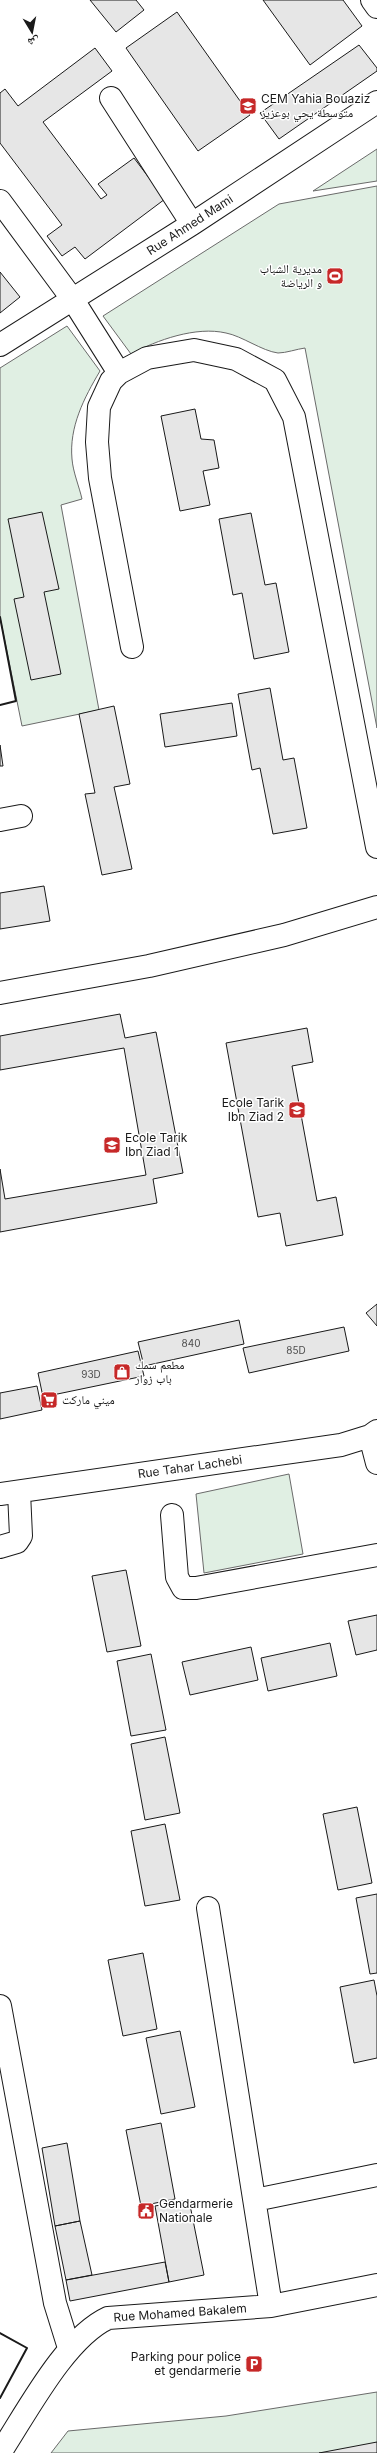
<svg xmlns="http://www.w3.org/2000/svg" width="377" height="2453" font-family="Inter,'Noto Naskh Arabic',sans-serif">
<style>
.green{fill:#e0efe3;stroke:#6a6a6a}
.building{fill:#e6e6e6;stroke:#1a1a1a}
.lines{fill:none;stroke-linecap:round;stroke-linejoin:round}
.minor-casing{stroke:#1a1a1a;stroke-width:24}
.minor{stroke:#fff;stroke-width:22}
.wall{stroke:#1a1a1a;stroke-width:2}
.labels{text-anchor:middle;stroke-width:3;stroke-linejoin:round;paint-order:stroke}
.number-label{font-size:10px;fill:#4d4d4d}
.poi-label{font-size:12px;fill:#1a1a1a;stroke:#fff;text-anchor:start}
.street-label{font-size:12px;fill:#1a1a1a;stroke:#fff}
</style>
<rect width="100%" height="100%" fill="#fff"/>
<path class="green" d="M377,149v32l-64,10z
M377,186v542l-72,-380c-8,1 -19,5 -27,5 -16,-2 -36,-17 -52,-20 -30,-7 -69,7 -95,21l-28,-38 176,-112z
M67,326l33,45c-16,27 -31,56 -28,88 1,13 7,27 10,40l-21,6 38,205 -77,16 -22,-109v-249z
M289,1474l14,80 -99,19 -8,-79z
M377,2392v61h-326l17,-22 158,-15z"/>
<path class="building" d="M90,0h46l8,10 -28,22z
M263,0h80l19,26 -52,39z
M177,12l73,103 -52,36 -72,-103z
M359,45l18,23v3l-98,68 -19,-26z
M95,48l17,23 -69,51 58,77 6,-4 -9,-11 36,-26 31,41 -80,60 -10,-12 -13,9 -15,-20 15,-11 -62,-82v-50l5,-4 13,17z
M0,272l20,25 -20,16z
M195,409l6,30 13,1 5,28 -16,3 7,34 -30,6 -19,-95z
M42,512l17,77 -15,3 17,82 -30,6 -17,-81 10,-2 -16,-78z
M251,513l14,72 11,-2 13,69 -35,7 -12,-66 -9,2 -14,-76z
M270,688l13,72 11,-2 13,70 -34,6 -13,-66 -8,2 -14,-76z
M232,703l5,33 -72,11 -5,-33z
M114,706l16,78 -16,3 18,82 -30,6 -17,-81 10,-1 -16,-79z
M0,745l3,21h-3z
M44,886l6,35 -50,8v-36z
M120,1014l5,24 31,-6 27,141 -30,6 4,24 -157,29v-63l5,30 141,-24 -22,-127 -124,22v-34z
M307,1028l6,34 -21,4 25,135 19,-4 7,38 -57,11 -6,-33 -22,4 -32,-174z
M377,1304v22l-11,-13z
M239,1320l5,24 -100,22 -6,-24z
M344,1327l5,24 -100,22 -6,-25z
M138,1351l6,25 -101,21 -5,-24z
M37,1386l5,24 -42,9v-26z
M126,1570l15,76 -34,6 -15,-76z
M377,1615v35l-21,5 -8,-34z
M330,1643l7,33 -69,15 -7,-33z
M251,1647l7,33 -68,15 -8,-33z
M151,1654l15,76 -35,6 -14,-75z
M165,1737l15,76 -35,7 -14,-76z
M357,1807l15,76 -34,7 -15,-76z
M165,1824l15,76 -35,6 -14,-75z
M377,1894v79l-7,1 -14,-76z
M143,1953l14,76 -34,7 -15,-76z
M374,1980l3,16v62l-23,5 -14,-76z
M180,2031l15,76 -34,7 -15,-76z
M161,2123l14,76 -34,7 -15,-76z
M67,2143l13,78 -25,5 -13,-78z
M189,2200l15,75 -35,7 -14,-76z
M80,2221l12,54 -26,5 -11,-54z
M165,2262l4,20 -99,19 -4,-21z
M377,2442v11h-58z"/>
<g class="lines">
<g class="minor-casing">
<path id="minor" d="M372,0l5,7
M111,98l81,126
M0,201l73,99 46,73
M0,345l192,-121 185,-122
M132,647l-32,-169 -3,-36 2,-35 12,-26 8,-8 28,-15 47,-8 42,9 39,21 19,37 83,430
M0,820l21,-4
M0,993l149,-27 135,-31 93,-28
M370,1436l7,27
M0,1494l341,-49 29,-9 7,-5
M172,1515l5,62 6,11h13l181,-33
M0,1547l17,-5 4,-6 -2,-44
M208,1908l63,398
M0,2006l55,297 14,45
M255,2200l122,-25
M0,2453c27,-41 65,-115 108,-135l163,-12 106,-21"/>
</g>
<use href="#minor" class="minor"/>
<path class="wall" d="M0,617l16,84 -16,4
M0,2333l27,15 -27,50"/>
</g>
<defs>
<g id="school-square" transform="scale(0.9)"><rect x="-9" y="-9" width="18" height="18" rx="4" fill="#c62828" stroke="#fff"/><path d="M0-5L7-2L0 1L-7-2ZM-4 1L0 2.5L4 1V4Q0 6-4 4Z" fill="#fff"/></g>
<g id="stadium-square" transform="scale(0.9)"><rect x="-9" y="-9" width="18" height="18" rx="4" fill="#c62828" stroke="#fff"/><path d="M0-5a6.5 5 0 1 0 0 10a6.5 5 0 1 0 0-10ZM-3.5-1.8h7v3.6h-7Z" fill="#fff"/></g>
<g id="shop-square" transform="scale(0.9)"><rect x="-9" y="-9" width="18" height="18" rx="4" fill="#c62828" stroke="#fff"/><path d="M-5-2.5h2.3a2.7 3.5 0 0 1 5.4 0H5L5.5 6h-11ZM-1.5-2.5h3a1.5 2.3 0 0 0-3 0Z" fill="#fff"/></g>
<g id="supermarket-square" transform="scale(0.9)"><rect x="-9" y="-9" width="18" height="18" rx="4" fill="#c62828" stroke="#fff"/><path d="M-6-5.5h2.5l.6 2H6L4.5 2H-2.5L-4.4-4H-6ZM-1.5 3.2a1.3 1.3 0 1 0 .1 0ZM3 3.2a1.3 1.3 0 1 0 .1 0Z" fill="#fff"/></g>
<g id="civic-square" transform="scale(0.9)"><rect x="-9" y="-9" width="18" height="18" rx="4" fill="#c62828" stroke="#fff"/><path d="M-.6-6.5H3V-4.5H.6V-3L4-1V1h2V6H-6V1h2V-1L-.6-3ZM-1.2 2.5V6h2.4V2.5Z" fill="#fff"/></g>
<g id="parking-square" transform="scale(0.9)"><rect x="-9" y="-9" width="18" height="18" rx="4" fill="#c62828" stroke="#fff"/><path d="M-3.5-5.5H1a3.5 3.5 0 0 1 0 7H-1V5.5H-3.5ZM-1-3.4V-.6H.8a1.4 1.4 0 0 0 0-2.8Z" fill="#fff"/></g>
</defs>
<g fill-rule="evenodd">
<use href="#school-square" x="248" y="106"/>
<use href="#stadium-square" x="335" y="276"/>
<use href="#school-square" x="297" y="1110"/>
<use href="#school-square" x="112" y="1145"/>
<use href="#shop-square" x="122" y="1372"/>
<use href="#supermarket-square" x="49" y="1400"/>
<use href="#civic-square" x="146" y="2211"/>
<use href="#parking-square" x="254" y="2364"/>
</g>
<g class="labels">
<g class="number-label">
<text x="191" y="1347">840</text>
<text x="296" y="1354">85D</text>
<text x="91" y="1378">93D</text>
</g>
<g class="poi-label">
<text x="261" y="103">CEM Yahia Bouaziz<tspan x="261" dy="14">متوسطة يحي بوعزيز</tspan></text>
<text x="322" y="273" text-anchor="end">مديرية الشباب<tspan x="322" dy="14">و الرياضة</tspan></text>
<text x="284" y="1107" text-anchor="end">Ecole Tarik<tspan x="284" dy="14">Ibn Ziad 2</tspan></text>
<text x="125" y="1142">Ecole Tarik<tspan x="125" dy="14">Ibn Ziad 1</tspan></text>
<text x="135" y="1369">مطعم سمك<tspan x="135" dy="14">باب زوار</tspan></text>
<text x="62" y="1404">ميني ماركت</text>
<text x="159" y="2208">Gendarmerie<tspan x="159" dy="14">Nationale</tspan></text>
<text x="241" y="2361" text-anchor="end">Parking pour police<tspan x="241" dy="14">et gendarmerie</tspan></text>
</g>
<g class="street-label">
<text transform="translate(190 225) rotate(-33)" y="4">Rue Ahmed Mami</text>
<text transform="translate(190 1467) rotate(-8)" y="4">Rue Tahar Lachebi</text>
<text transform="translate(180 2313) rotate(-4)" y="4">Rue Mohamed Bakalem</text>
</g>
</g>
<g transform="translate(32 32) rotate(170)" stroke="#ffffff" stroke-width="3" paint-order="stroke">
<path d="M0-3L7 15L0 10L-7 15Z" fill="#1a1a1a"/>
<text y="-6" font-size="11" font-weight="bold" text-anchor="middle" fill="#1a1a1a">ش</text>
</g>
</svg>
